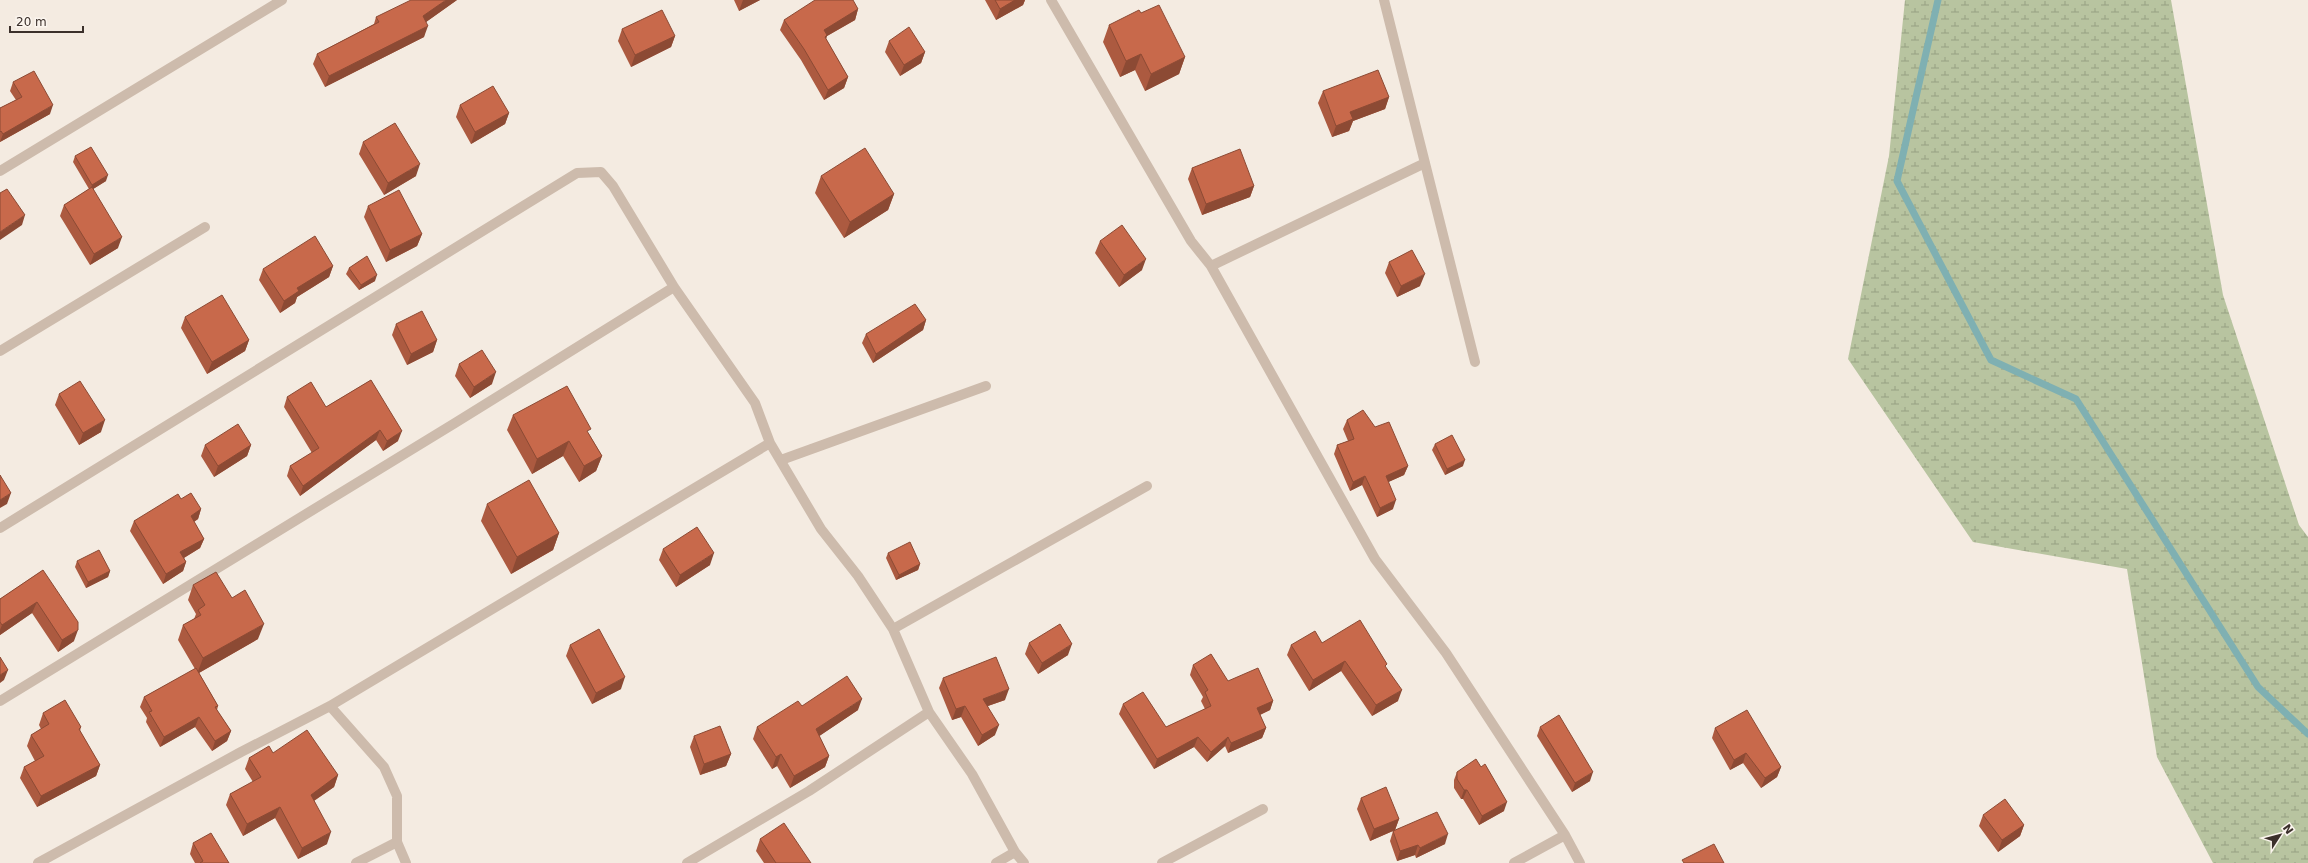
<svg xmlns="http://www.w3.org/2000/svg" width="2308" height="863" font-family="'DejaVu Sans',sans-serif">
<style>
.wetland{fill:url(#wetland-marsh)}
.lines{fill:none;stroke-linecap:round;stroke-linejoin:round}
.stream{stroke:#7fb0b2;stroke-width:7}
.minor{stroke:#cdbbac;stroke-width:10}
.wall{fill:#ac5a40}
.shaded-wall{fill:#8c4a34}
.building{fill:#c8694b;stroke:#8c4a34}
</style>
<defs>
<pattern id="wetland-marsh" width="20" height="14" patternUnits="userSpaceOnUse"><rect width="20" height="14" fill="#b8c4a0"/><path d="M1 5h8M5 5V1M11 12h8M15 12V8" fill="none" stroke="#97a083"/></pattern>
</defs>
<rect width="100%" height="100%" fill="#f4ebe1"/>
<path class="wetland" d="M1905,0h266l52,295 76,230 9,12v326h-95l-56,-106 -30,-188 -154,-27 -125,-183 41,-203z"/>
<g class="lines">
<path class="stream" d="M1938,0l-41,181 94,179 85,39 182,288 50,47"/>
<path class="minor" d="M1051,0l140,241 20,25 164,293 71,94 119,182 15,28
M1384,0l91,362
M0,171l282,-171
M1211,266l214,-103
M0,351l205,-124
M781,460l205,-74
M0,528l577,-355 24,-1 12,14 61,101 81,116 15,40 51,86 37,47 35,53 36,83 43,62 43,78 9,11
M893,629l254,-143
M0,701l455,-278 219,-136
M330,706l54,61 13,29v46l9,21
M38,863l203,-111 89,-46 440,-263
M356,863l41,-21
M687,863l122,-72 120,-79
M996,863l19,-11
M1162,863l101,-54
M1514,863l51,-28"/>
</g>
<path class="wall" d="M457,0l-31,22 -2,15 -99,50 -12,-23 4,-10 57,-30 2,-7z
M734,0h26l-21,11z
M985,0h40l-2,5 -27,15z
M858,9l-3,11 -28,16 -1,3 22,38 -4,11 -20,12 -23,-40 -21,-30 4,-10z
M1141,13l44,44 -6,17 -34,17 -10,-21 -15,7 -17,-35 6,-17z
M622,29l53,7 -4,11 -40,20 -13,-26z
M889,41l36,11 -4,11 -21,13 -15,-24z
M13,82l37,32 -50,28v-34l16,-8 -6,-9z
M1323,91l66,6 -4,12 -32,12 -4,10 -17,6 -14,-34z
M460,105l49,8 -4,11 -34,20 -15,-27z
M363,142l53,34 -32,19 -25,-41z
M75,156l31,25 -13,8 25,59 -28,17 -30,-49 4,-11 25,-16 -16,-27z
M1192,168l62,18 -4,11 -48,18 -14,-36z
M821,176l73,18 -6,16 -44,28 -29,-45z
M368,206l54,28 -5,12 -31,16 -22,-45z
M1100,241l42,29 -23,17 -24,-34z
M1389,262l31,24 -23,11 -12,-24z
M333,266l-4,11 -32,20 -2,6 -15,10 -21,-33 4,-11z
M349,268l26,13 -16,9 -13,-16z
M185,317l64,23 -4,11 -38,23 -26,-46z
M926,320l-3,10 -50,33 -11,-20 4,-9z
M396,324l41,16 -4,12 -26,13 -15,-30z
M459,364l33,20 -22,14 -15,-22z
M371,380l27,61 -15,10 -7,-11 -76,56 -13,-20 3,-10 22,-13 -28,-46 3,-10 39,10z
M59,394l42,38 -22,13 -24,-40z
M513,415l76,19 13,22 -6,15 -17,11 -16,-26 -31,18 -25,-44z
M1347,420l28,7 33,39 -4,9 -16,7 5,27 -16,8 -15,-32 -12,6 -16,-37 3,-9 11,-4 -5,-12z
M1435,444l28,22 -18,9 -13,-25z
M205,445h46l-4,11 -33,21 -13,-21z
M181,499l20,10 -3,10 -4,3 10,17 -4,9 -16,10 2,4 -3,9 -20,13 -33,-53 4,-10z
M487,504l72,29 -6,17 -42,24 -30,-53z
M663,549l47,16 -34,22 -17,-27z
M888,553l32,11 -2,6 -22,10 -10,-22z
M77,561l33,10 -2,6 -22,11 -11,-21z
M43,570l31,71 -16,11 -26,-39 -32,22v-36z
M193,585l39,13 26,41 -59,34 19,33 -1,4 14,21 -4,10 -15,10 -17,-24 -35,20 -14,-25 1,-4 -7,-11 4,-10 51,-28 -17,-29 5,-15 11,-6 2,-5 -8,-14z
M1029,643l39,12 -30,19 -13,-20z
M1322,643l64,25 12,33 -26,15 -31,-45 -32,20 -22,-36 4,-10z
M570,645l51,44 -29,15 -26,-48z
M1193,665l35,16 45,20 -3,9 -10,5 6,13 -4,10 -34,15 -3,-7 -18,16 -13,-15 -40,22 -35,-55 4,-10 43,23 39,-18 -4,-8 2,-4 -13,-22z
M943,678l62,22 -17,6 7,29 -17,11 -17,-29 -9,3 -13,-32z
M802,706l56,4 -39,26 10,20 -4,11 -35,21 -13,-22 -5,3 -19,-30 4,-12z
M43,713l38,14 -1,4 20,34 -4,11 -59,31 -17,-29 4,-11 11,-6 -8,-15 4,-11 10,-6 -2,-4z
M1540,727l50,54 -18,11 -35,-56z
M1715,728l66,39 -4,10 -16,11 -18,-25 -13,7 -18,-32z
M694,736l37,18 -5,12 -26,9 -10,-28z
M273,753l65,22 -4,12 -20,14 13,43 -29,15 -23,-41 -32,18 -17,-31 4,-11 23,-12 -8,-13 4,-11z
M1457,772l47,39 -25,14 -16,-26h-2l-7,-11v-8z
M1361,798l38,21 -4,11 50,14 -29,14 -1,-3 -18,6 -7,-20 3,-10 -23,10 -13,-32z
M1983,815l41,10 -4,11 -22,16 -19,-26z
M760,839l51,24h-47l-8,-12z
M193,843l36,20h-34l-5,-9z"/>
<path class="shaded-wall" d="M446,0h11l-38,27 4,-11z
M743,0h17l-21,11z
M1015,0h10l-2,5 -27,15 4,-11z
M858,9l-3,11 -28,16 -4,9 1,-15z
M428,26l-4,11 -99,50 4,-11z
M675,36l-4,11 -40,20 4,-12z
M925,52l-4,11 -21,13 4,-11z
M1141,54l-6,16 -15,7 6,-16z
M1185,57l-6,17 -34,17 6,-17z
M848,77l-4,11 -20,12 4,-10z
M1389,97l-4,12 -32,12 -4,10 -17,6 4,-11 14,-14z
M53,105l-3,9 -50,28 3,-8z
M509,113l-4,11 -34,20 4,-12z
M420,164l-4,12 -32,19 4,-12z
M108,175l-2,6 -16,10 2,-6z
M1254,186l-4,11 -48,18 4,-11z
M894,194l-6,16 -44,28 6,-16z
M25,215l-3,10 -22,15v-8z
M422,234l-5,12 -31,16 4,-12z
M122,237l-4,11 -28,17 4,-11z
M1146,259l-4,11 -23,17 5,-12z
M333,266l-4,11 -32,20 -2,6 -15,10 4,-12 13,-13z
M1425,274l-5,12 -23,11 4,-11z
M377,275l-2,6 -16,9 2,-5z
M926,320l-3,10 -50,33 3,-9z
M249,340l-4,11 -38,23 5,-12z
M437,340l-4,12 -26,13 4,-11z
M496,372l-4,12 -22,14 4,-11z
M105,420l-4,12 -22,13 4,-12z
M380,430l-4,10 -76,56 3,-10z
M402,431l-4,10 -15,10 4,-10z
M569,441l-6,15 -31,18 5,-15z
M251,445l-4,11 -33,21 4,-11z
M602,456l-6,15 -17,11 5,-16z
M1465,460l-2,6 -18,9 2,-6z
M1408,466l-4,9 -22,10 4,-9z
M1365,476l-3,9 -12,6 3,-9z
M11,493l-4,11 -7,4v-8z
M1396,500l-3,9 -16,8 3,-9z
M201,509l-3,10 -11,7 4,-10z
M559,533l-6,17 -42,24 6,-17z
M204,539l-4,9 -23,14 3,-10z
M714,553l-4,12 -34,22 4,-12z
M186,562l-3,9 -20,13 3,-10z
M920,564l-2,6 -22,10 3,-5z
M110,571l-2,6 -22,11 2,-6z
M37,602l-5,11 -32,22v-5l2,-5z
M264,624l-6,15 -61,35 6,-16z
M78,630l-4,11 -16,11 4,-12z
M1072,644l-4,11 -30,19 4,-11z
M1345,661l-4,10 -32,20 4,-11z
M8,670l-4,10 -4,3v-8z
M625,677l-4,12 -29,15 4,-11z
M1009,689l-4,11 -26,9 4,-10z
M1402,690l-4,11 -26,15 4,-11z
M862,699l-4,11 -46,31 4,-12z
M1273,701l-3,9 -17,8 4,-10z
M965,706l-4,11 -9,3 4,-11z
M199,717l-4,10 -35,20 4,-10z
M999,725l-4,10 -17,11 4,-11z
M1266,728l-4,10 -34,15 3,-10z
M231,731l-4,10 -15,10 3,-10z
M1198,737l-4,10 -40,22 3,-10z
M1228,737l-3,9 -18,16 4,-10z
M1746,753l-3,10 -13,7 4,-10z
M731,754l-5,12 -26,9 4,-11z
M781,754l-4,12 -5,3 4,-12z
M829,756l-4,11 -35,21 4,-12z
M100,765l-4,11 -59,31 4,-11z
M1781,767l-4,10 -16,11 4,-10z
M1593,772l-3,9 -18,11 3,-9z
M338,775l-4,12 -28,19 5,-11z
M1464,790h3l-4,9h-2z
M1507,802l-3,9 -25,14 3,-9z
M280,807l-5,11 -32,18 4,-12z
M1399,819l-4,11 -25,11 4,-12z
M2024,825l-4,11 -22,16 4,-12z
M331,832l-4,12 -29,15 4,-11z
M1448,834l-3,10 -29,14 4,-10z
M1418,845l-3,10 -18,6 3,-10z"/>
<path class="building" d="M411,0h35l-23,16 5,10 -99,50 -12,-22 62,-32 -3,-5z
M815,0h38l5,9 -34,21 3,5 -2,2 23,40 -20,13 -24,-41 -20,-29z
M995,0h20l-15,9z
M1159,5l26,52 -34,17 -10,-20 -15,7 -17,-36 30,-15 2,3z
M662,10l13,26 -40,19 -13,-26z
M909,27l16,25 -21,13 -15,-24z
M1378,70l11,27 -39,15 3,7 -17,7 -13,-35z
M34,71l19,34 -50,29 -2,-3 -1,1v-24l22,-11 -9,-15z
M493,86l16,27 -34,19 -15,-27z
M395,123l25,41 -32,19 -25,-41z
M91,147l17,28 -16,10 -17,-29z
M865,148l29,46 -44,28 -29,-46z
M1240,149l14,37 -48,18 -14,-36z
M92,187l30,50 -28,17 -30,-49z
M7,189l18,26 -25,17v-39z
M399,190l23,44 -32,16 -22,-44z
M1122,225l24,34 -22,16 -24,-34z
M315,236l18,30 -36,22 2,3 -15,10 -21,-32z
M1412,250l13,24 -24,12 -12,-24z
M367,256l10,19 -16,10 -12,-17z
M222,295l27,45 -37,22 -27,-45z
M915,304l11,16 -50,34 -10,-20z
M422,311l15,29 -26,14 -15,-30z
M482,350l14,22 -22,15 -15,-23z
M371,380l31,51 -15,10 -7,-11 -77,56 -13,-20 29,-18 -32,-51 24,-15 15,25z
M80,381l25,39 -22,13 -24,-39z
M567,386l24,43 -4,2 15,25 -18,10 -15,-25 -32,18 -24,-44z
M1363,410l12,17 14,-5 19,44 -22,10 10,24 -16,8 -15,-32 -12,6 -16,-37 17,-6 -7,-19z
M238,424l13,21 -33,21 -13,-21z
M1452,435l13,25 -18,9 -12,-25z
M0,475l11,18 -11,7z
M529,480l30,53 -42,24 -30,-53z
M191,493l10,16 -10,7 13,23 -24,13 6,10 -20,12 -32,-53 44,-27 3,5z
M697,527l17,26 -34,22 -17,-26z
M910,542l10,22 -21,11 -11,-22z
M99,550l11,21 -22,11 -11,-21z
M43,570l35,52v8l-16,10 -25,-38 -35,23 -2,-3v-23z
M216,572l16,26 13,-8 19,34 -61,34 -20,-33 18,-10 -3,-5 7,-5 -12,-20z
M1360,620l27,44 -2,2 17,24 -26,15 -31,-44 -32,19 -22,-35 24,-14 7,12z
M1060,624l12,20 -30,19 -13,-20z
M599,629l26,48 -29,16 -26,-48z
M1211,654l17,27 30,-13 15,33 -16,7 9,20 -35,15 -3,-6 -17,15 -13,-15 -41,22 -34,-55 20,-12 23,35 45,-21 -6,-14 3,-2 -15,-25z
M0,657l8,13 -8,5z
M996,657l13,32 -26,10 16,26 -17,10 -17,-29 -9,3 -13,-31z
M196,668l22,38 -3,1 16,24 -16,10 -16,-24 -35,20 -15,-25 3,-1 -8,-14z
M847,676l15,23 -46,30 13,27 -35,20 -13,-22 -5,3 -19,-30 41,-26 4,5z
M65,700l16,27 -2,2 21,36 -59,31 -17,-29 20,-11 -13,-21 18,-11 -6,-11z
M1747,710l34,57 -16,11 -19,-25 -12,7 -19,-32z
M1559,715l34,57 -18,11 -35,-56z
M720,726l11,28 -27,10 -10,-28z
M307,730l31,45 -27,20 20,37 -29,16 -22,-41 -33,17 -17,-30 31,-17 -12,-19 20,-12 4,7z
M1476,759l5,8 4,-3 22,38 -25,14 -15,-26h-3l-7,-11v-7z
M1386,787l13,32 -25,10 -13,-31z
M2005,799l19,26 -22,15 -19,-25z
M1437,812l11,22 -28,14 -2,-3 -18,6 -7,-20z
M784,823l27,40h-35l-16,-24z
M211,833l18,30h-29l3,-2 -10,-18z
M1714,844l10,19h-40l-2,-3z"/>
<g transform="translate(2280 835) rotate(54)" stroke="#fbf5ee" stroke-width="3" paint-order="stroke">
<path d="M0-3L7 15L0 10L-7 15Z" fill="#3b302b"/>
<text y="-6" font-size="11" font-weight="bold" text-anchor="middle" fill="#3b302b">N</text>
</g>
<path d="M10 26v6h73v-6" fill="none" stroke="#3b302b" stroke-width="2"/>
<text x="16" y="26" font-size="12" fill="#3b302b" stroke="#fbf5ee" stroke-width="3" paint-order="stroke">20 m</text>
</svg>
